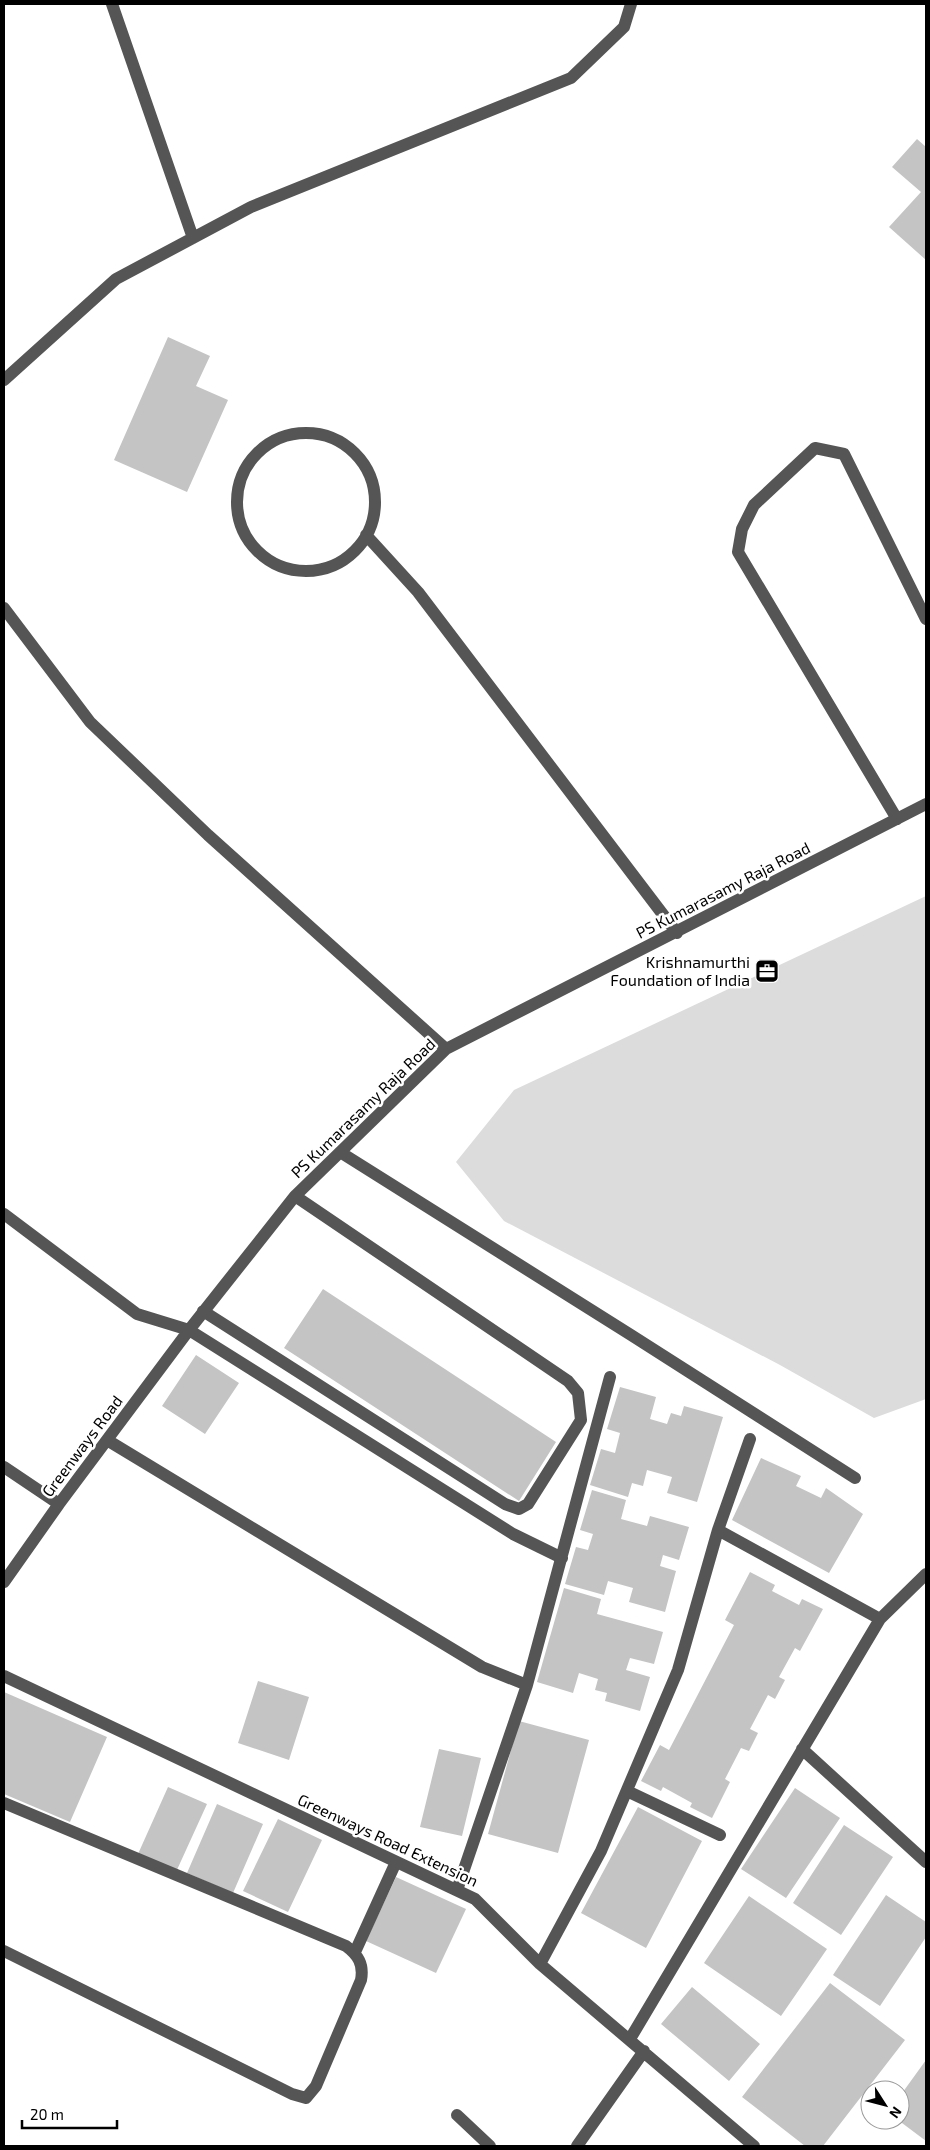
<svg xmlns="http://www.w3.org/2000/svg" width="930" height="2150" font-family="'Exo 2',sans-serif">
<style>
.green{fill:#dcdcdc}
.building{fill:#c4c4c4}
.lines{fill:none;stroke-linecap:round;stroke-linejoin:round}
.minor{stroke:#555;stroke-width:12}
.labels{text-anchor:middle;stroke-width:5;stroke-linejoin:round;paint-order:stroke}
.street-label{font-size:16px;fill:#000;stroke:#fff}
.poi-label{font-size:16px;fill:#000;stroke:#fff;text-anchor:end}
</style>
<rect width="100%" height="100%" fill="#fff"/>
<path class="green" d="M926,896v503l-52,19 -94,-53 -276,-144 -48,-59 58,-72z"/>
<path class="building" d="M917,139l9,8v113l-37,-33 32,-35 -29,-25z
M168,337l42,19 -14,30 32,14 -41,92 -73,-32z
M323,1289l233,153 -37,59 -235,-153z
M196,1355l43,28 -34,51 -43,-28z
M620,1387l36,10 -6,22 17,5 4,-11 10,3 3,-10 39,11 -26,85 -30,-9 5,-16 -25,-7 -4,16 -11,-3 -4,14 -38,-12 11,-36 14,4 5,-20 -13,-4z
M761,1458l40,18 -5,10 25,12 5,-10 37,26 -34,59 -97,-53z
M592,1490l34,10 -5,19 26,7 3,-10 39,11 -10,33 -16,-5 -3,11 16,5 -11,41 -36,-10 4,-14 -25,-7 -4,14 -39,-11 11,-37 12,3 5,-16 -13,-4z
M750,1572l25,13 -3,6 27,14 3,-6 21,10 -23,42 -5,-3 -16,29 6,3 -10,19 -7,-4 -18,34 8,4 -9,18 -8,-3 -16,31 5,3 -18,36 -22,-11 2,-4 -29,-16 -2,4 -20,-10 19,-36 9,5 65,-125 -9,-5z
M564,1588l37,11 -4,15 66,18 -9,32 -24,-6 -4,12 24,7 -10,34 -35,-10 2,-8 -12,-3 3,-11 -19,-6 -6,20 -36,-11z
M258,1681l51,16 -20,63 -51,-17z
M4,1692l103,45 -37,85 -66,-28z
M519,1721l70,19 -31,113 -70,-19z
M439,1749l42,9 -19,78 -42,-9z
M168,1787l39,17 -31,68 -38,-18z
M795,1788l45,30 -54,80 -45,-29z
M217,1804l46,20 -30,69 -46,-20z
M638,1807l64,34 -56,107 -65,-35z
M278,1819l44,21 -34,72 -45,-21z
M844,1825l49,32 -52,78 -48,-32z
M396,1877l70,32 -30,64 -70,-32z
M886,1895l40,27v15l-46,69 -47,-31z
M749,1896l78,53 -46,67 -77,-53z
M830,1983l75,57 -82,106h-18l-63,-49z
M692,1987l68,57 -31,37 -68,-57z
M926,2060v81l-28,-21h2v-24z"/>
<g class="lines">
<path class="minor" d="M112,4l81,234
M4,380l112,-101 135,-72 320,-129 53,-51 7,-23
M237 502a69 69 0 1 1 138 0a69 69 0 1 1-138 0Z
M366,535l52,57 259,341
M4,608l86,114 118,113 238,214
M897,819l-159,-267 4,-23 12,-24 61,-57 29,6 82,165
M340,1152l291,183 224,143
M4,1214l133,100 52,16 324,204 49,24
M203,1311l302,193 14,5 9,-5 53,-84 -3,-27 -10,-12 -273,-185
M107,1440l375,227 45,18
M4,1467l55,37
M718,1530l162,89
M4,1582l55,-78 130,-174 106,-134 151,-147 480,-245
M4,1676l471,223 65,65 214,182
M802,1749l124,113
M627,1791l93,44
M4,1803l342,143c12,9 18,18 15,34l-45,106 -10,12 -14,-4 -288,-143
M457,1890l70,-205 83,-308
M355,1952l41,-90
M540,1964l61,-113 77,-181 40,-140 32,-91
M630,2039l250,-420 46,-45
M457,2115l33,31
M577,2146l67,-95"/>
</g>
<defs>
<g id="office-square" transform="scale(1.25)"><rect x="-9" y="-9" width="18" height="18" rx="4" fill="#000" stroke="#fff"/><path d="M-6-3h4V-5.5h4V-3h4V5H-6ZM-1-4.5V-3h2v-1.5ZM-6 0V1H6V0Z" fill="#fff"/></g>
</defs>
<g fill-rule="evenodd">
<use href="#office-square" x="767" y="971"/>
</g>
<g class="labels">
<g class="street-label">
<text transform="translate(723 890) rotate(-27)" y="6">PS Kumarasamy Raja Road</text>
<text transform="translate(363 1108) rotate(-44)" y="6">PS Kumarasamy Raja Road</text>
<text transform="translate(82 1446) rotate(-53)" y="6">Greenways Road</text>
<text transform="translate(388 1840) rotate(25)" y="6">Greenways Road Extension</text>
</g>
<g class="poi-label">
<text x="750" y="968">Krishnamurthi<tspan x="750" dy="18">Foundation of India</tspan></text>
</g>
</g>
<rect width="930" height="2150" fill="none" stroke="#000000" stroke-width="10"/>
<g transform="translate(885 2105) rotate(126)"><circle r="24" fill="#ffffff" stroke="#999999"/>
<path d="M0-4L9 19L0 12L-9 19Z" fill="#000000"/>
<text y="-8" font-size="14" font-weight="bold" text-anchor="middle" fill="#000000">N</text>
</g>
<path d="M22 2120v8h95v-8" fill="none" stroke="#000000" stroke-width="2.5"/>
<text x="30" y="2120" font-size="15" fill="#000000" stroke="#ffffff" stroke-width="4" paint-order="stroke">20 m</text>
</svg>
